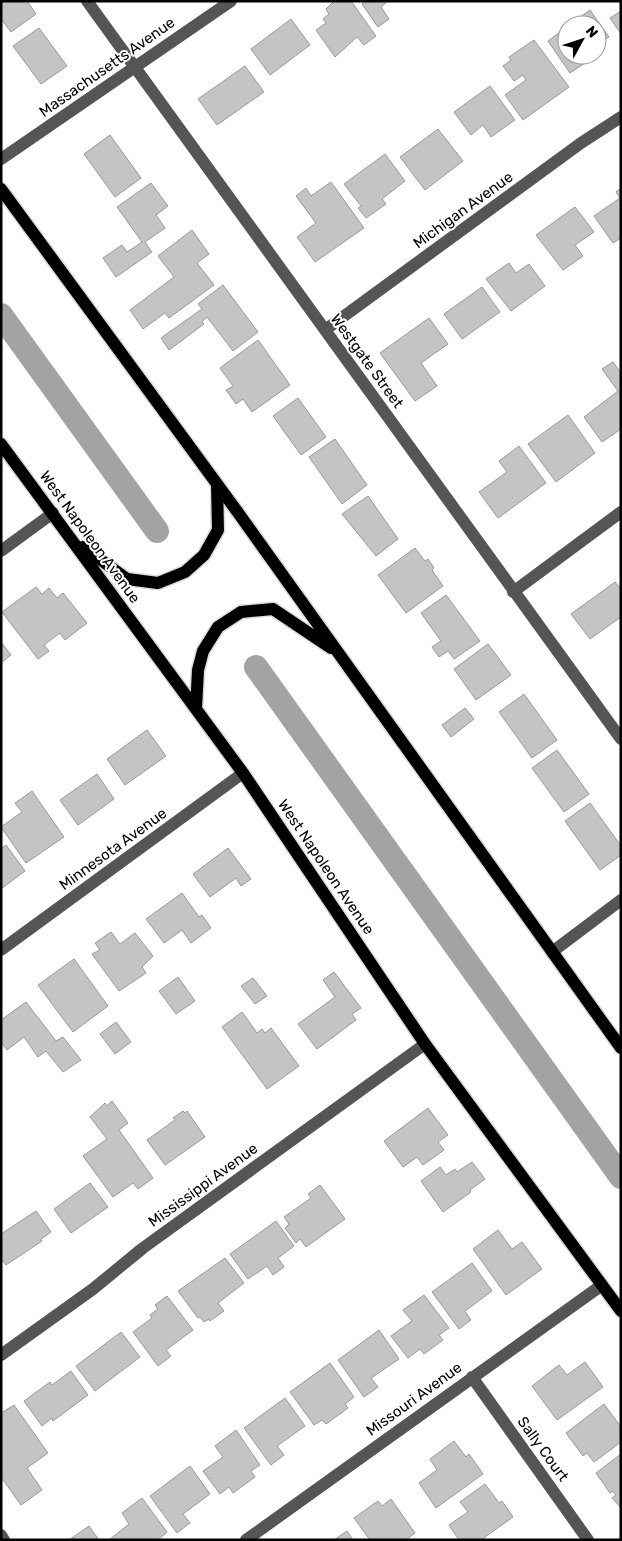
<svg xmlns="http://www.w3.org/2000/svg" width="622" height="1541" font-family="Rubik,sans-serif">
<style>
.lines{fill:none;stroke-linecap:round;stroke-linejoin:round}
.canal{stroke:#a3a3a3;stroke-width:24}
.building{fill:#c4c4c4;stroke:#999}
.major-casing{stroke:#dbdbdb;stroke-width:15}
.minor{stroke:#555;stroke-width:12}
.major{stroke:#000;stroke-width:12}
.labels{text-anchor:middle;stroke-width:4;stroke-linejoin:round;paint-order:stroke}
.street-label{font-size:15px;fill:#000;stroke:#fff}
</style>
<rect width="100%" height="100%" fill="#fff"/>
<g class="lines">
<path class="canal" d="M1,315l156,216
M256,667l365,510"/>
</g>
<path class="building" d="M1,1h26l9,13 -25,18 -10,-13z
M334,1h17l25,35 -12,9 -7,-8 -22,20 -19,-27 10,-7 -3,-4 6,-5 -3,-5z
M366,1h22l-7,6 8,12 -11,8 -16,-23z
M590,10l19,27 -12,8v-20h-28z
M621,11v23l-11,-16z
M291,19l19,26 -40,30 -19,-26z
M567,27v28h17l4,6 -18,12 -22,-32z
M39,28l28,38 -26,18 -28,-38z
M534,40l35,47 -46,33 -18,-25 21,-15 -3,-5 -9,6 -11,-15 8,-6 -2,-3z
M245,66l19,26 -47,33 -19,-26z
M490,86l25,34 -24,17 -8,-12 -12,10 -17,-23z
M438,129l25,32 -38,29 -25,-33z
M110,135l31,43 -26,19 -31,-43z
M385,154l20,27 -23,18 4,5 -20,14 -8,-10 3,-2 -17,-22z
M331,182l33,46 -49,34 -18,-25 19,-14 -20,-27 10,-8 5,8z
M151,183l17,23 -12,9 9,13 -20,14 7,10 -36,25 -13,-19 19,-13 5,7 15,-10 -25,-35z
M621,188v50l-8,5 -19,-27 26,-18 -4,-6z
M575,207l19,25 -19,13 8,11 -20,14 -27,-35z
M192,230l17,24 -12,9 17,22 -45,33 -4,-5 -22,16 -13,-19 44,-33 -16,-21z
M509,263l7,10 13,-9 16,22 -34,25 -25,-32z
M223,285l35,47 -25,19 -26,-34 -5,5 2,2 -35,26 -8,-12 41,-29 -4,-5z
M482,287l18,25 -38,27 -18,-25z
M429,318l19,26 -27,19 16,23 -22,15 -35,-48z
M258,340l32,45 -38,27 -9,-13 -7,5 -10,-14 7,-4 -13,-18z
M613,362l8,11v19l-2,1 2,3v33l-19,13 -18,-25 34,-26 -16,-22z
M298,398l28,39 -25,18 -28,-39z
M568,415l27,38 -39,29 -28,-38z
M335,439l32,46 -25,19 -33,-47z
M519,446l27,37 -48,35 -19,-26 28,-20 -8,-11z
M368,496l30,43 -22,17 -34,-42z
M415,548l10,13 3,-2 6,9 -2,2 11,16 -37,27 -28,-38z
M615,582l6,7v28l-31,22 -19,-25z
M36,587l6,7 7,-6 8,10 6,-5 24,30 -22,17 -5,-7 -16,12 5,6 -11,8 -36,-47z
M446,595l34,46 -26,18 -6,-8 -9,6 -7,-10 9,-6 -20,-28z
M1,642l10,13 -10,8z
M488,644l23,31 -35,25 -22,-31z
M524,694l33,46 -25,18 -33,-46z
M465,708l9,11 -23,18 -9,-12z
M147,730l19,26 -41,29 -18,-26z
M557,750l32,44 -25,18 -32,-44z
M97,774l17,25 -36,26 -18,-25z
M32,791l32,46 -38,26 -25,-36 21,-15 -7,-9z
M590,803l31,43v9l-21,15 -35,-49z
M6,845l19,26 -24,18v-40z
M228,848l23,31 -10,7 -5,-8 -26,19 -17,-23z
M182,893l17,24 3,-2 9,13 -20,15 -9,-13 -18,13 -18,-24z
M111,932l9,12 15,-11 18,23 -11,11 4,6 -27,18 -27,-37 8,-4 -5,-7z
M74,959l34,47 -35,26 -35,-47z
M334,972l27,36 -9,6 4,6 -39,29 -19,-25 37,-27 -12,-17z
M178,977l17,24 -19,13 -17,-23z
M253,978l14,18 -12,8 -14,-18z
M26,1002l30,39 7,-4 18,23 -18,12 -17,-21 -8,6 -14,-20 -17,13 -6,-8v-22z
M242,1012l15,21 5,-4 3,4 6,-5 28,38 -32,23 -45,-62z
M116,1022l15,20 -16,12 -15,-20z
M112,1101l16,22 -9,7 34,48 -15,11 -5,-6 -20,14 -30,-41 24,-17 -17,-22 15,-14 2,3z
M428,1108l20,27 -10,7 6,8 -21,15 -6,-8 -14,10 -19,-26z
M183,1111l2,2 2,-2 18,26 -40,28 -18,-25 28,-20 -2,-2z
M472,1162l13,17 -15,11 1,2 -28,20 -22,-31 19,-14 6,8 9,-6 2,3z
M90,1183l18,24 -37,26 -17,-24z
M320,1185l25,34 -39,28 -6,-8 -4,4 -11,-15 4,-4 -5,-7 27,-19 -3,-4z
M36,1211l15,21 -10,7 1,2 -36,24 -5,-6v-25z
M276,1221l18,25 -16,12 6,9 -11,8 -6,-9 -19,13 -18,-25z
M498,1230l14,19 10,-7 20,27 -36,26 -33,-46z
M225,1258l19,25 -26,20 6,8 -14,10 -1,-2 -5,3 -4,-5 -2,1 -20,-27z
M472,1263l20,28 -27,20 6,9 -12,9 -27,-37z
M424,1295l25,33 -10,7 4,5 -19,14 -4,-5 -12,9 -17,-22 21,-15 -9,-11z
M167,1296l26,34 -27,20 5,6 -13,10 -25,-34 19,-14 -2,-3 8,-6 -3,-4z
M379,1330l20,29 -28,19 7,9 -14,10 -26,-37z
M121,1332l19,25 -45,34 -19,-25z
M585,1362l18,25 -46,33 -25,-34 27,-21 8,10z
M330,1363l24,34 -9,7 3,4 -22,16 -4,-4 -8,5 -24,-33z
M71,1371l17,24 -35,26 -1,-3 -10,8 -18,-25 26,-19 2,3z
M285,1398l20,28 -28,20 7,9 -13,10 -27,-37z
M604,1404l17,23v15l-27,20 -7,-9 -4,3 -17,-23z
M14,1405l34,48 -21,15 15,22 -21,15 -20,-28v-64z
M236,1430l24,35 -9,6 4,6 -22,16 -4,-6 -9,7 -17,-23 20,-14 -8,-11z
M454,1441l12,16 3,-3 14,20 -47,34 -17,-25 18,-13 -7,-11z
M621,1454v54l-9,-10 4,-3 -3,-4 -3,2 -14,-20z
M190,1466l20,28 -27,20 7,9 -13,10 -27,-37z
M485,1484l14,19 3,-2 11,16 -32,23h-22l-10,-15 19,-13 -8,-10z
M142,1498l25,34 -9,8h-49l20,-16 -7,-11z
M391,1499l24,34 -9,7h-36l-16,-22 24,-17 4,5z
M89,1526l10,14h-30z
M347,1531l6,9h-19z"/>
<g class="lines">
<g class="major-casing">
<path id="major" d="M1,189l238,325 382,534
M1,444l242,329 182,271 196,267
M83,547l44,32 31,4 27,-11 19,-17 14,-25 -1,-46
M196,709l2,-39 5,-19 15,-24 23,-15 32,-3 58,39"/>
</g>
<path class="minor" d="M87,1l534,738
M1,159l230,-158
M325,330l256,-187 40,-26
M1,551l52,-38
M513,592l108,-80
M1,950l242,-177
M552,952l69,-52
M1,1355l92,-66 50,-41 282,-204
M472,1377l116,163
M1,1535l3,5
M246,1540l356,-255"/>
<use href="#major" class="major"/>
</g>
<g class="labels">
<g class="street-label">
<text transform="translate(107 67) rotate(-35)" y="5">Massachusetts Avenue</text>
<text transform="translate(463 210) rotate(-36)" y="5">Michigan Avenue</text>
<text transform="translate(367 361) rotate(54)" y="5">Westgate Street</text>
<text transform="translate(90 537) rotate(54)" y="5">West Napoleon Avenue</text>
<text transform="translate(113 849) rotate(-36)" y="5">Minnesota Avenue</text>
<text transform="translate(326 867) rotate(56)" y="5">West Napoleon Avenue</text>
<text transform="translate(203 1185) rotate(-36)" y="5">Mississippi Avenue</text>
<text transform="translate(414 1399) rotate(-36)" y="5">Missouri Avenue</text>
<text transform="translate(543 1449) rotate(54)" y="5">Sally Court</text>
</g>
</g>
<rect width="622" height="1541" fill="none" stroke="#000000" stroke-width="5"/>
<g transform="translate(582 40) rotate(50)"><circle r="24" fill="#ffffff" stroke="#999999"/>
<path d="M0-4L9 19L0 12L-9 19Z" fill="#000000"/>
<text y="-8" font-size="14" font-weight="bold" text-anchor="middle" fill="#000000">N</text>
</g>
</svg>
